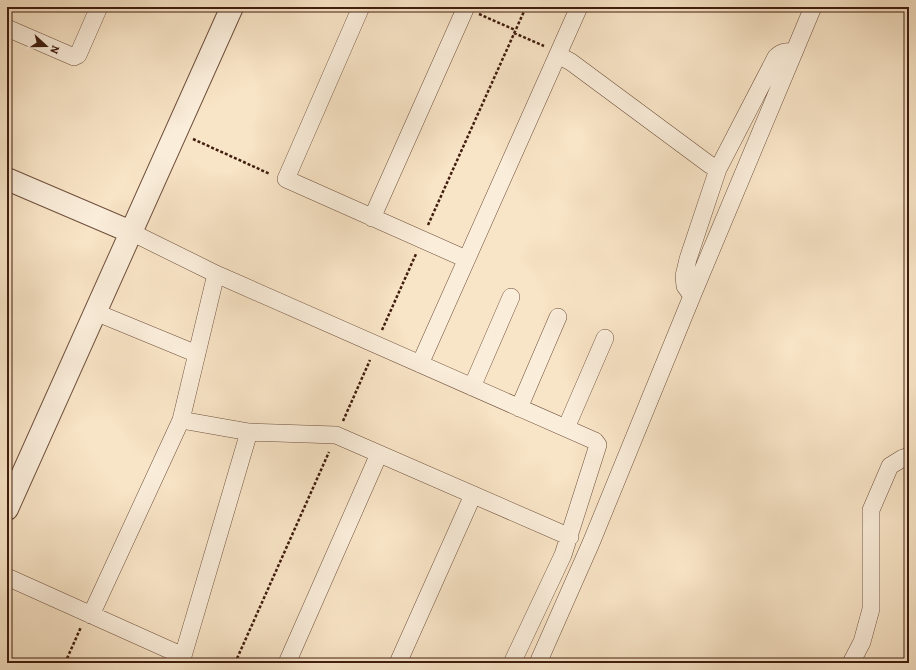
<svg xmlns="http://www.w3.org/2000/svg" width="916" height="670" font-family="Alegreya,serif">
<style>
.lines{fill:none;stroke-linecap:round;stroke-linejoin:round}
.minor-casing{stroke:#6e4f3c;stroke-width:18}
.tertiary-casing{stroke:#6e4f3c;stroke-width:24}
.path{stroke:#401d0e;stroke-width:2.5;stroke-dasharray:3 2;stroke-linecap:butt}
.minor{stroke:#faedda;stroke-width:17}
.tertiary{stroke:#faedda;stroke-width:22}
</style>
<rect width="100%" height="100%" fill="#f8e4c6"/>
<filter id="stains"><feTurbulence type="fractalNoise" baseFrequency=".005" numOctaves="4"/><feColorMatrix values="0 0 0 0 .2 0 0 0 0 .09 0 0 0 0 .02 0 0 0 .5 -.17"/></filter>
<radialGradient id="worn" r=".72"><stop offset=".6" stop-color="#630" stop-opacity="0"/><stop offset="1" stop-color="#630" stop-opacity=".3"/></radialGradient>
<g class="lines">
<g class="minor-casing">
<path id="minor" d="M361,7l-75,172 180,80
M7,28l67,29 4,-2 21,-48
M558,55l13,7 139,103 8,4
M372,218l94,-211
M131,232l85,42 379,167 3,4 -35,110 -51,108
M692,296l-7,-10 -1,-10 4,-17 30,-90 58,-112c6,-6 10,-6 18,-4
M95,312l102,42
M420,364l159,-357
M472,387l39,-90
M519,408l39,-91
M181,420l68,12 87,3 234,102
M566,428l39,-90
M7,577l176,79 66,-224
M91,615l90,-195 35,-146
M287,663l92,-209
M398,663l75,-168
M538,663l53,-120 101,-247 121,-289
M851,663l11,-21 9,-33v-99l19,-44 13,-8 6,-2"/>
</g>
<g class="tertiary-casing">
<path id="tertiary" d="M7,179l124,53
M7,509l225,-502"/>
</g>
<path class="path" d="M479,14l36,16
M514,33l30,13
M193,139l77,35
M428,225l98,-218
M382,330l34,-76
M343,421l27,-61
M65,663l16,-36
M235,663l94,-211"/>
<use href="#minor" class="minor"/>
<use href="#tertiary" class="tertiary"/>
</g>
<rect width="916" height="670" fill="none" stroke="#f8e4c6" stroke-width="24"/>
<rect x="8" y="8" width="900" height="654" fill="none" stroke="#401d0e" stroke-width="2"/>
<rect x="12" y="12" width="892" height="646" fill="none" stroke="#401d0e"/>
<g transform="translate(46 46) rotate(111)" stroke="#faedda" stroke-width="3" paint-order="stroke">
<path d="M0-3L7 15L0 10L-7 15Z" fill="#401d0e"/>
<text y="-6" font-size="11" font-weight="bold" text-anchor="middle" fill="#401d0e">N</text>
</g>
<rect width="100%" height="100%" filter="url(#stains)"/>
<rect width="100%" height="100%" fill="url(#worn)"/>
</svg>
